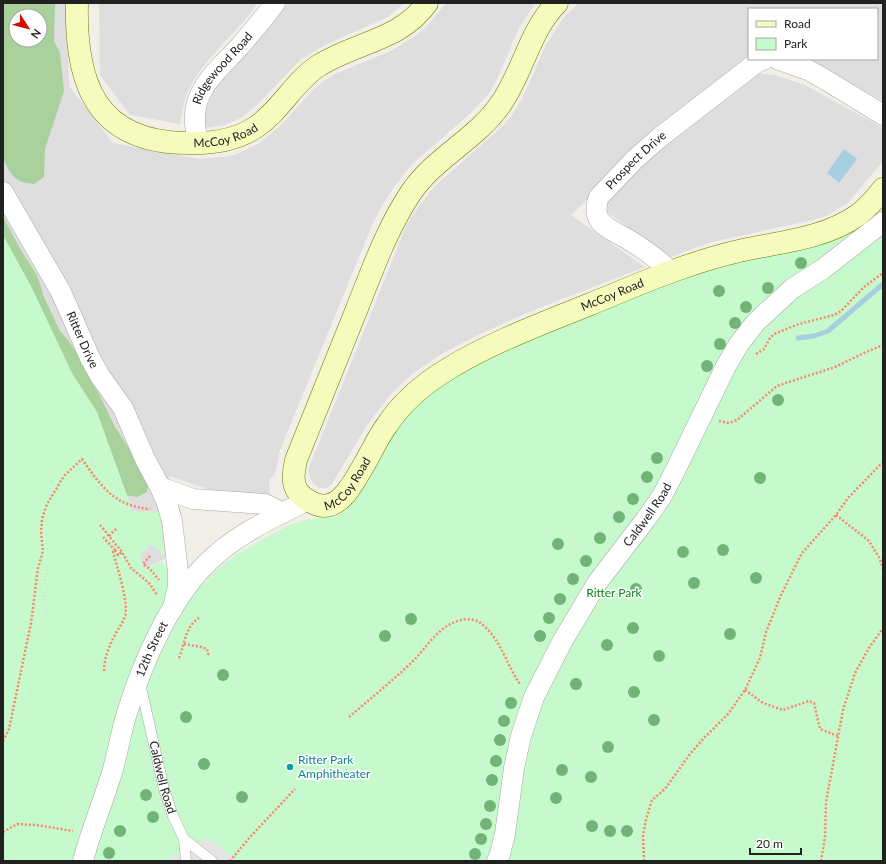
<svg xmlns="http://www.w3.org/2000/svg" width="886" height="864" font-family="Lato,sans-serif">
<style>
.residential{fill:#dfdede;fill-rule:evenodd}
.forest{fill:#a9d19c;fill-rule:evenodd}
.park{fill:#c6facd}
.parking{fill:#e5e5e5}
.water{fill:#a8cfdf}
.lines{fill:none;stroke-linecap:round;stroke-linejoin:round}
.stream{stroke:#a8cfdf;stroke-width:5}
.lane-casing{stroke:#a8a8a8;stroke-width:11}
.street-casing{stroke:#a8a8a8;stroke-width:21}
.secondary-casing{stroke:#687d04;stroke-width:23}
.path{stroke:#fb856f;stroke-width:2.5;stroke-dasharray:2 2;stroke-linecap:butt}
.lane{stroke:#fff;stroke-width:10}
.street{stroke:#fff;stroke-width:20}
.secondary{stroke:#f4fbbd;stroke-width:22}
.tree{fill:#72b478}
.culture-dot{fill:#0f9aa8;stroke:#fff;stroke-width:1.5}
.labels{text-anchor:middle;stroke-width:3;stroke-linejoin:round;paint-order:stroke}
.street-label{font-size:12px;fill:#212121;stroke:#fff}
.park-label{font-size:12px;fill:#0b841c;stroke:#fff}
.culture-label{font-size:12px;fill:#0d838f;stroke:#fff;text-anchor:start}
</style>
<rect width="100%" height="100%" fill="#f1efe8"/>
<path class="residential" d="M3,3h64l2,83 44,57 87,16 22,-2 12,-2 26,-12 21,-18 33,-36 10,-8 13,-8 54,-22 23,-14 12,-10 20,-24h89l-16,25 -22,51 -7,13 -18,20 -60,52 -20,26 -10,16 -9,17 -93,227 -5,24 -6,6 1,17 -54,-5 -47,-16 12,36 3,38 -41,19 -15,-71 -31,-86 -94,-177zM16,16h24v24h-24z
M99,3h159l-14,18 -34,37 -13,17 -10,17 -4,16 -3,16 -50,-9 -30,-40z
M287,3h118l-17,14 -61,27 -26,15 -44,46 -16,13 -16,7 -21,3 2,-20 9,-19 13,-16 42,-46z
M579,3h304v98l-58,-31 -22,-11h74v-50h-128v50l-120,100 -58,56 74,52 -106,41 -55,24 -41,21 -31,21 -21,20 -24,31 -35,59 -6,4h-7l-5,-4 -3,-4 -3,-9 2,-6 97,-241 12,-18 15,-19 70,-62 10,-13 8,-13 22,-50 10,-17 11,-16z
M755,73l20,2 30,10 78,43v33l-35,42 -20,12 -15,5 -101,22 -42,15 -62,-44 -3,-5v-11l49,-47z"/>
<path class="forest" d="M3,3h52l-1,38 6,12 4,38 -19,58 -1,28 -10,7c-20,-2 -22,-8 -31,-25zM16,16h24v24h-24z
M3,217l19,35 15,23 7,22 16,34 8,9 14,21 10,22 7,11 16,33 34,52 -2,13 -10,5 -13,-2 -121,216z"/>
<path class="park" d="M883,202v659h-880v-626l29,53 40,85 25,39 31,86 3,13 28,1 6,44 -15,-12 -10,13 3,12 17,-7 42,24 10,-12 22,-18 38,-22 18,-9 20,-6 26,-2 10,-7 8,-9 36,-62 15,-21 16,-18 41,-31 218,-92 164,-42c20,-8 25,-17 39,-33z"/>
<path class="parking" d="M208,838l30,23h-70v-2z"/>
<path class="water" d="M844,149l13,10 -18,24 -12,-10z"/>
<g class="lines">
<path class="stream" d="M798,338l16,-2 14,-5 55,-47"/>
<g class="lane-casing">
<g id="lane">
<path id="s1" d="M140,683l24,106 9,27 11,23 28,22"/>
<path d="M184,839l2,22"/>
</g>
</g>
<g class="street-casing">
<g id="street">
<path d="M777,59l31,11 18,10 57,35"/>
<path id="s2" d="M199,143c-15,-46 12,-66 41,-97 12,-14 24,-28 35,-43"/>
<path id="s3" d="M3,192l58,100 29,66 10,18 23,32 22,51 15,28 7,16 5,18 6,51v14l-5,22"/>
<path id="s4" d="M671,272c-13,-13 -27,-23 -42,-32 -9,-6 -22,-10 -29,-19 -5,-7 -4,-16 -1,-24l35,-37 25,-22 97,-75 9,-4"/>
<path d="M160,487l33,12 72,5 18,9"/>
<path id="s5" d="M83,861c8,-31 21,-61 30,-92 5,-18 8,-36 13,-53 16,-53 47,-126 91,-162 26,-23 60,-38 91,-54"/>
<path id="s6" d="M497,861l3,-7 5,-20 9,-66 7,-32 13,-39 28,-55 35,-59 49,-64 16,-23 13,-25 51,-105 13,-22 17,-22 37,-34 30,-19 60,-47"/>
</g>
</g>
<g class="secondary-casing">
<g id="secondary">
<path id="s7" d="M77,3c-2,79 18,139 109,140 25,1 49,-2 70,-16 24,-16 38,-45 62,-61 37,-24 82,-25 109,-63"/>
<path id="s8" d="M557,3c-28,28 -34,70 -57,102 -24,34 -64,52 -88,86 -25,37 -40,80 -56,120 -20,50 -40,99 -60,149 -2,11 -5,22 2,32 4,5 9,8 15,11 26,13 41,-22 52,-40 7,-12 13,-26 22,-38 15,-23 38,-42 61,-56 44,-27 93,-45 140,-64 28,-11 56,-24 85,-34 22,-8 44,-15 66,-20 40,-9 85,-12 119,-36 9,-7 18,-17 25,-26"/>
</g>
</g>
<path class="path" d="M756,354l8,-5 6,-11 4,-4 25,-10 35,-9 7,-4 23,-24 19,-14
M719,421l10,2 8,-3 40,-34 58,-19 29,-14 19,-8
M836,515l33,26 11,18 3,10
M100,525l22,27 9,16 19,16 7,11
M109,536l7,-7
M103,537l12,13
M150,556l-7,8 7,5 9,11
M184,644l17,3 6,2 1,5 3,1
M179,658c6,-15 6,-31 20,-40
M104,671c0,-13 6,-27 12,-38 3,-6 7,-10 9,-17 4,-14 -8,-49 -12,-64l2,-2 3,5 4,-3
M745,690l18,13 20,7 26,-9 5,2 6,26 18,7
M349,717c21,-18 42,-35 62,-54 14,-13 25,-34 44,-41 9,-4 21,-4 28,3 18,15 24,41 37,59
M3,741l6,-12 22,-106 7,-55 5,-17 -2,-19 1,-13 5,-15 17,-28 18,-17c19,27 32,47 68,50
M3,832l14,-8 19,1 37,6
M230,861l21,-25 44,-47
M644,861l-1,-25 3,-17 6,-19 13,-11 25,-35 14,-16 24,-24 17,-24 15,-32 6,-26 15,-37 21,-42 34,-38 12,-17 35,-36
M821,861l4,-24 1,-35 17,-92 12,-37 14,-25 14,-20"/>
<use href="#lane" class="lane"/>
<use href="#street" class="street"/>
<use href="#secondary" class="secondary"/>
</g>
<g class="tree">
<circle cx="801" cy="263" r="6"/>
<circle cx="768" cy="288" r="6"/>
<circle cx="719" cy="291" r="6"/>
<circle cx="746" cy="307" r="6"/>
<circle cx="735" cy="323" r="6"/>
<circle cx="720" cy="344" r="6"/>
<circle cx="707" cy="366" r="6"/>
<circle cx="778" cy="400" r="6"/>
<circle cx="657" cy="458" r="6"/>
<circle cx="647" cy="477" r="6"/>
<circle cx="760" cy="478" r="6"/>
<circle cx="633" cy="499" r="6"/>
<circle cx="619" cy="517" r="6"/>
<circle cx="600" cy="538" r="6"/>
<circle cx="558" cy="544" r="6"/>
<circle cx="723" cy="550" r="6"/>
<circle cx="683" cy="552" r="6"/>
<circle cx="586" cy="561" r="6"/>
<circle cx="756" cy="578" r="6"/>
<circle cx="573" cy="579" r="6"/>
<circle cx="694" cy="583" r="6"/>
<circle cx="636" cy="589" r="6"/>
<circle cx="560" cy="599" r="6"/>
<circle cx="549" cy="618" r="6"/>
<circle cx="411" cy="619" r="6"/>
<circle cx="633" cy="628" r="6"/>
<circle cx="730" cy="634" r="6"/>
<circle cx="385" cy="636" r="6"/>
<circle cx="540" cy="636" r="6"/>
<circle cx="607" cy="645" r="6"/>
<circle cx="659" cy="656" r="6"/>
<circle cx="223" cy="675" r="6"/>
<circle cx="576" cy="684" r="6"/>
<circle cx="634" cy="692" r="6"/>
<circle cx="511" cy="703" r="6"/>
<circle cx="186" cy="717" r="6"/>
<circle cx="654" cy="720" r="6"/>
<circle cx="504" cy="721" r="6"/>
<circle cx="500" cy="740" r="6"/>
<circle cx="608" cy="747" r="6"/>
<circle cx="496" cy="761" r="6"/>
<circle cx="204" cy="764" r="6"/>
<circle cx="562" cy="770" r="6"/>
<circle cx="591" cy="777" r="6"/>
<circle cx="492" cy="780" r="6"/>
<circle cx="146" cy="795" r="6"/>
<circle cx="242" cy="797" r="6"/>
<circle cx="556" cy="798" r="6"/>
<circle cx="490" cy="806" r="6"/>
<circle cx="153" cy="817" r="6"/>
<circle cx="486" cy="824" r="6"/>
<circle cx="592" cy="826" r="6"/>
<circle cx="120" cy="831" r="6"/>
<circle cx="610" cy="831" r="6"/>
<circle cx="627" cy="831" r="6"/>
<circle cx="481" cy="839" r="6"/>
<circle cx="109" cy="853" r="6"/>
<circle cx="475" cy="854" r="6"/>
</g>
<circle class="culture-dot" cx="290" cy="767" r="4"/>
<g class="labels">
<g class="street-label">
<text dy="4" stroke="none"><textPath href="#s2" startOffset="84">Ridgewood Road</textPath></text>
<text dy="4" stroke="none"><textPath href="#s7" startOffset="246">McCoy Road</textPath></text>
<text dy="4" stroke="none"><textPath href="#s4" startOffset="165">Prospect Drive</textPath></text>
<text dy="4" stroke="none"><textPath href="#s8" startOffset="967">McCoy Road</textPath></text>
<text dy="4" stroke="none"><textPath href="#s3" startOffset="168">Ritter Drive</textPath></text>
<text dy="4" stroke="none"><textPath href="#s8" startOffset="631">McCoy Road</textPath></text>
<text dy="4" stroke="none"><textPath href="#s6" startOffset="384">Caldwell Road</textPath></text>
<text dy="4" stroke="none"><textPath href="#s5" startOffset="223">12th Street</textPath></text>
<text dy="4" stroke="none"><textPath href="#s1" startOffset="97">Caldwell Road</textPath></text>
</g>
<g class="park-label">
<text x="614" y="597">Ritter Park</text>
</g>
<g class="culture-label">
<text x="298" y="764">Ritter Park<tspan x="298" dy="14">Amphitheater</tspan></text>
</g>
</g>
<rect width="886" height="864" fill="none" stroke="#212121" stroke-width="8"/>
<rect x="748" y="8" width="130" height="52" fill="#ffffff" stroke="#a6a6a6"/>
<rect x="756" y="21" width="20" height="6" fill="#f4fbbd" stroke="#a6a6a6"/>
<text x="784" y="28" font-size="12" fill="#212121">Road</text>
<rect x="756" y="38" width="20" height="12" fill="#c6facd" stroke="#a6a6a6"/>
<text x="784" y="48" font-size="12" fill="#212121">Park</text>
<g transform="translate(28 28) rotate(126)"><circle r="19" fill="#ffffff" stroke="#a6a6a6"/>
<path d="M0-3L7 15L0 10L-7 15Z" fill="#d20c00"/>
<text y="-6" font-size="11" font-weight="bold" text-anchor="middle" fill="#212121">N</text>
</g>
<path d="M750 848v6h51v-6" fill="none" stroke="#212121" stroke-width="2"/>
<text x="756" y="848" font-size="12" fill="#212121" stroke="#ffffff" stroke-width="3" paint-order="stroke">20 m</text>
</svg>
